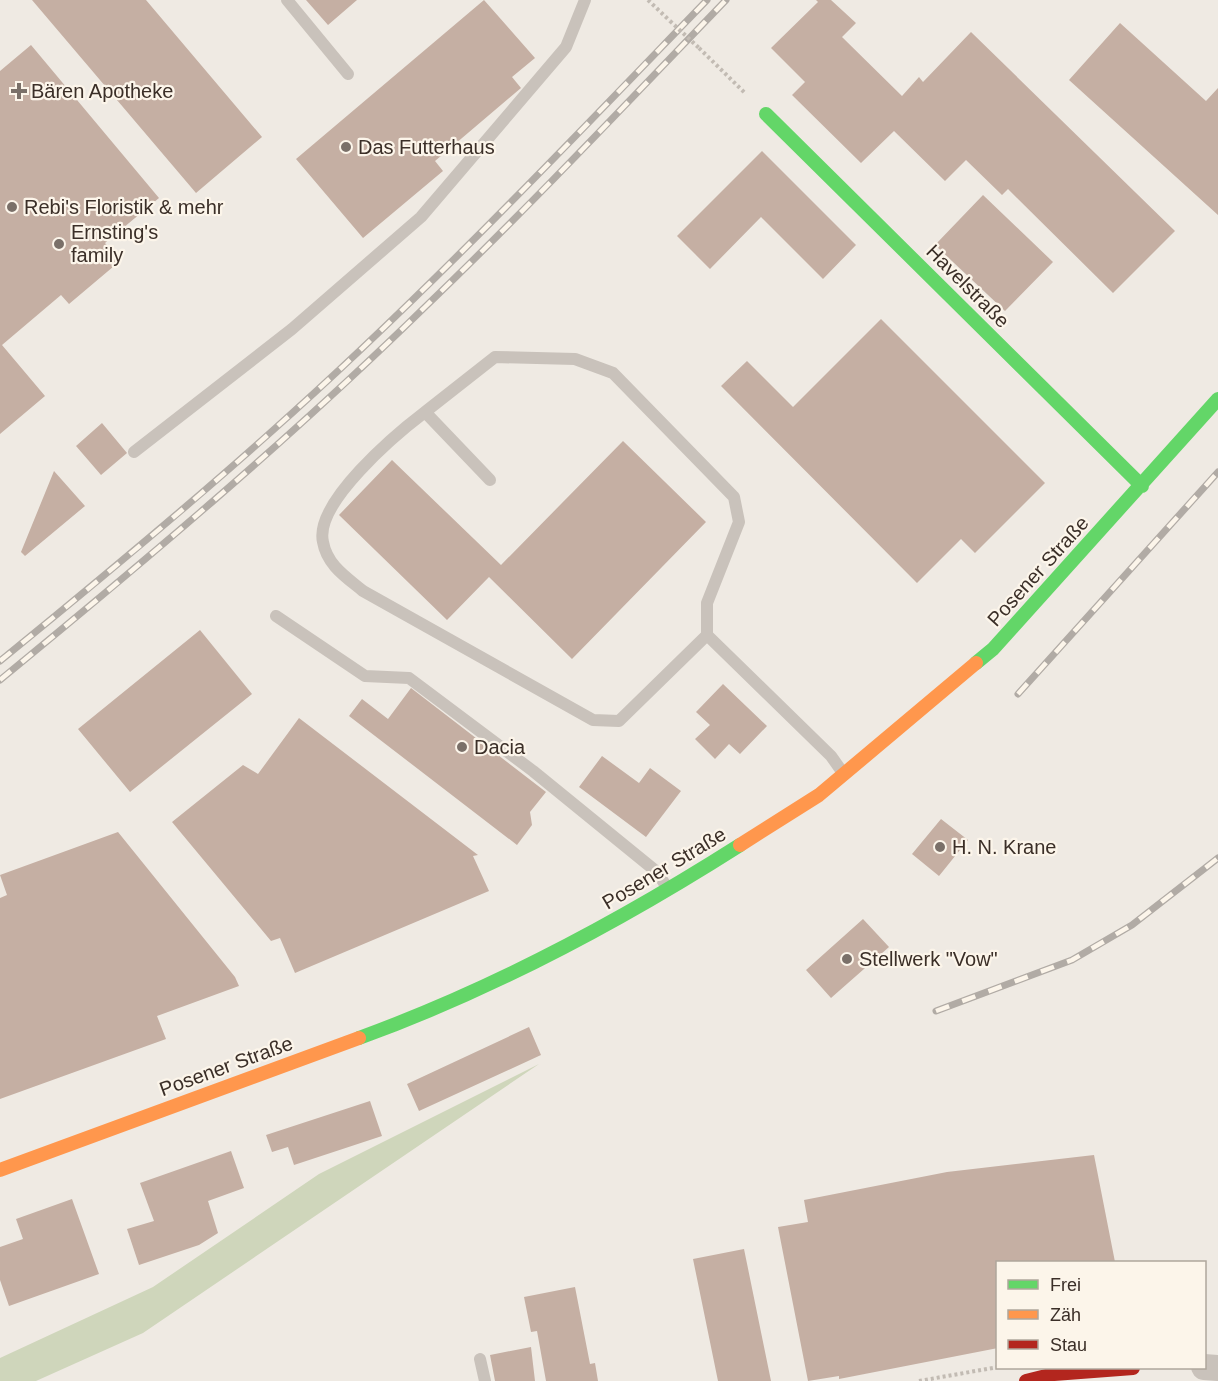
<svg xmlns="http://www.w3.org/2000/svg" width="1218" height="1381" font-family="Helvetica,sans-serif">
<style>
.green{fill:#cfd6bb}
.building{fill:#c5afa3}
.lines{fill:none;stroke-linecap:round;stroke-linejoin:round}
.path{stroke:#c2bbb3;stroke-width:4;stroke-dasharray:3 3;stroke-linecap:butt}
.lane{stroke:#c9c2bb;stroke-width:12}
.street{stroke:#c9c2bb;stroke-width:26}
.fast{stroke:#63d668;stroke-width:14}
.slow{stroke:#ff974d;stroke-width:14}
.jam{stroke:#b3261e;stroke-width:14}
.rail-casing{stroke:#b1aba5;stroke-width:7}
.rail{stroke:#fcf5ea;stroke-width:4.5;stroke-dasharray:14;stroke-linecap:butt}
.path-bridge{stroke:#c2bbb3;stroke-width:4;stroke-dasharray:3 3;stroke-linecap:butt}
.poi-dot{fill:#7a7069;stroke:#fcf5ea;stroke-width:2}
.labels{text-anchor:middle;stroke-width:4.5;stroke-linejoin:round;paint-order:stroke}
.poi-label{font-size:20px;fill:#3b2f28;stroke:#fcf5ea;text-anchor:start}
.street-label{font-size:20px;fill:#3b2f28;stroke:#fcf5ea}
</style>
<rect width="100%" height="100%" fill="#efeae3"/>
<path class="green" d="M539,1064l-396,269 -107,48h-36v-23l153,-71 166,-113z"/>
<path class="building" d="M32,0h114l116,137 -66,56z
M306,0h51l-29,25z
M484,0l51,58 -23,19 9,11 -86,73 8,10 -80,67 -67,-79z
M816,0h15l25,23 -14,14 60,59 17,-19 4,5 48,-50 204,199 -62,62 -105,-104 -6,6 -36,-35 -21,21 -51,-50 -33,32 -69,-68 13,-13 -34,-34 47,-46z
M1120,23l86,78 12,-13v127l-149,-135z
M31,45l128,153 -54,45 15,18 -51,43 -8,-9 -59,50 43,51 -45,38v-363z
M762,151l94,94 -33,34 -62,-62 -51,52 -33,-33z
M983,195l70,67 -48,49 -70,-66z
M881,319l164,164 -70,70 -14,-14 -44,44 -196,-197 26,-25 46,46z
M102,423l25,30 -26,22 -25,-29z
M623,441l83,81 -134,137 -83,-82 -42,43 -108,-105 53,-55 109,105z
M54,471l31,35 -60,50 -4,-4z
M200,630l52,64 -122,98 -52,-63z
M723,684l44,42 -27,28 -11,-10 -14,15 -20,-20 15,-14 -14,-13z
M411,688l135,104 -16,20 2,13 -15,20 -168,-129 13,-17 26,20z
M299,718l179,137 -5,1 16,35 -194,82 -15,-35 -9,3 -99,-119 71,-57 15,9z
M602,756l37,27 11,-15 31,23 -35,46 -67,-50z
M941,819l27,21 -29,36 -27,-22z
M118,832l117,145 4,9 -82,30 9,23 -166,60v-201l7,-3 -7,-20z
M863,919l26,28 -58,51 -25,-28z
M529,1027l12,28 -122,56 -12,-27z
M370,1101l12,35 -88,29 -6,-18 -16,5 -6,-17z
M231,1151l13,37 -36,13 10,32 -19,12 -60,20 -12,-36 27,-8 -14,-38z
M1094,1155l21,107h-117v86l-159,31v-3l-31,5 -30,-154 30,-5 -4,-22 143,-28z
M72,1199l27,75 -90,32 -9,-26v-33l23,-8 -7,-20z
M744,1249l27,132h-53l-25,-122z
M575,1287l15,77 5,-1 3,18h-52l-9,-50 -6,1 -7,-35z
M531,1347l4,34h-40l-5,-26z"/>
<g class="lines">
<path class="path" d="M648,0l22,21
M699,48l47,46
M919,1381l79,-14"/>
<path class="lane" d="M287,0l61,74
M425,412c-29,22 -111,91 -102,130 4,23 23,35 40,49l230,129 26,1 88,-86
M134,452l158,-123 129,-112 145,-170 19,-47
M490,480l-65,-68 70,-55 80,2 38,14 121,124 5,25 -32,81v32l124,121 12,17
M276,616l89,60 44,2 124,93 124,101 11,17
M480,1359l5,22"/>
<path class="street" d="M1204,1367l14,1"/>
<path class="fast" d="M766,114l376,372
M976,663l17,-14 225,-250
M359,1038c135,-49 260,-116 381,-193"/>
<path class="slow" d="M740,845l79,-50 157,-132
M0,1170l359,-132"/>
<path class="jam" d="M1026,1381l28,-7 79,-6"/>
<g class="rail-casing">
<path id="rail" d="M0,661c92,-75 183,-150 271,-229 153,-136 294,-285 436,-432
M0,680c146,-120 290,-241 425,-373 103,-99 202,-204 301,-307
M1018,694l200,-222
M936,1011l136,-51 60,-35 86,-67"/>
</g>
<use href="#rail" class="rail"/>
<path class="path-bridge" d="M670,21l29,27"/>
</g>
<g class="poi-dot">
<path d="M16 82h6v6h6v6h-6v6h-6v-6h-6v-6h6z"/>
<circle cx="346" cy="147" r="6"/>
<circle cx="12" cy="207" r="6"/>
<circle cx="59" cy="244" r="6"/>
<circle cx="462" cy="747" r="6"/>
<circle cx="940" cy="847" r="6"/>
<circle cx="847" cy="959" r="6"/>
</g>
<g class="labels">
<g class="poi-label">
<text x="31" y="98">Bären Apotheke</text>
<text x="358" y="154">Das Futterhaus</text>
<text x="24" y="214">Rebi's Floristik &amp; mehr</text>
<text x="71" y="239">Ernsting's<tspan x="71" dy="23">family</tspan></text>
<text x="474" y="754">Dacia</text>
<text x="952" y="854">H. N. Krane</text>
<text x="859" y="966">Stellwerk "Vow"</text>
</g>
<g class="street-label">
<text transform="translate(968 286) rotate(45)" y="7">Havelstraße</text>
<text transform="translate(1038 571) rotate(-48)" y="7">Posener Straße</text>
<text transform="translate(664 868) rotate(-31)" y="7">Posener Straße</text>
<text transform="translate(226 1066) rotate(-20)" y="7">Posener Straße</text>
</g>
</g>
<rect x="996" y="1261" width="210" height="108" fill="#fcf5ea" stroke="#afa69c" stroke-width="1.5"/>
<rect x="1008" y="1280" width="30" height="9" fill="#63d668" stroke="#afa69c" stroke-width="1.5"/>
<text x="1050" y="1291" font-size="18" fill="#3b2f28">Frei</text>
<rect x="1008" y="1310" width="30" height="9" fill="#ff974d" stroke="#afa69c" stroke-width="1.5"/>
<text x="1050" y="1321" font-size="18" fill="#3b2f28">Zäh</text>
<rect x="1008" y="1340" width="30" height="9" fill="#b3261e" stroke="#afa69c" stroke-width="1.5"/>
<text x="1050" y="1351" font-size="18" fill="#3b2f28">Stau</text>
</svg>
